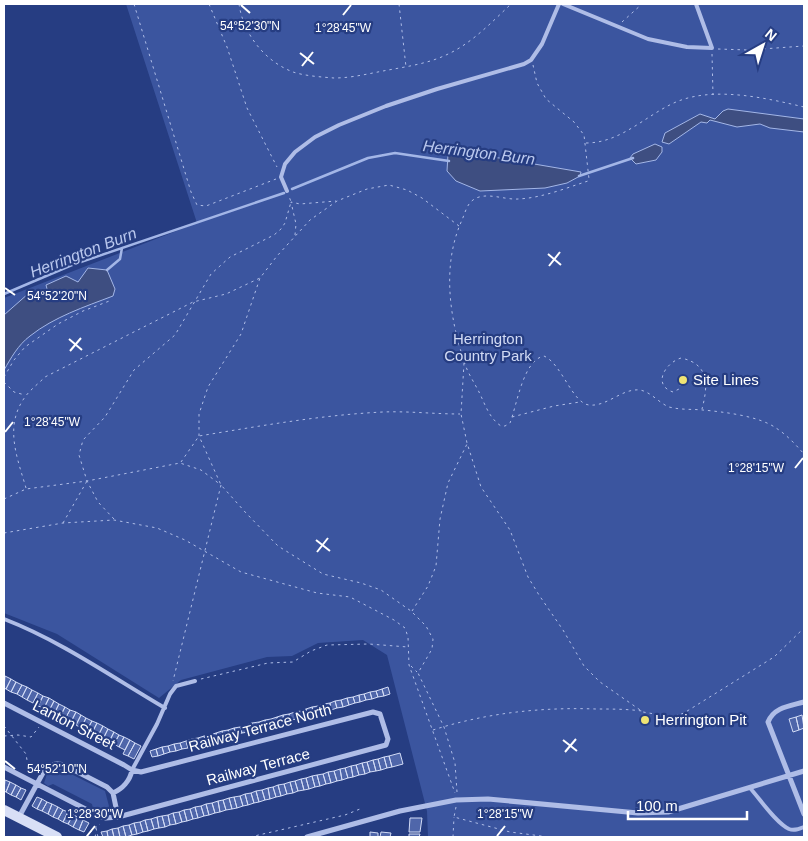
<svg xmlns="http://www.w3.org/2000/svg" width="808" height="841" font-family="Helvetica,sans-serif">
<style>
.green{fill:#3b559f}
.water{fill:#3e4e81;stroke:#a3b6e7}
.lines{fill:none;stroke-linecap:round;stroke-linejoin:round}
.stream{stroke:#a3b6e7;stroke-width:2.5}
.building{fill:#4f66aa;stroke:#d2dbf5}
.path{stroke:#afbde7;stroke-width:1;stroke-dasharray:2.5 4;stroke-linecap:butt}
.lane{stroke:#afbde7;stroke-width:4}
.street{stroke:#afbde7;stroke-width:5}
.secondary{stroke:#d8dff6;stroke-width:10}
.ticks{fill:none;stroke:#fff;stroke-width:2}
.poi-dot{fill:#efe474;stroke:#263d82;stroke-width:2}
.labels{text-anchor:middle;stroke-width:4.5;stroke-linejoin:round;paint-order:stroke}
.park-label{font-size:15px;fill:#d2dbf5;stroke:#263d82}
.poi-label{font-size:15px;fill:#fff;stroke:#263d82;text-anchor:start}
.street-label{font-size:15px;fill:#fff;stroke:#263d82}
.water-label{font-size:16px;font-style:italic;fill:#bac8ee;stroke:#263d82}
.ticks-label{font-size:12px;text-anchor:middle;fill:#fff;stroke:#263d82;stroke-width:4.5;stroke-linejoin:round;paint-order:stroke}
</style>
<rect width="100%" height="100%" fill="#263d82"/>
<path class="green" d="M126,4h678v833h-376l-1,-26 -40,-156 -24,-15 -45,3 -26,13 -25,1 -86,23 -22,18 -102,-64 -53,-21v-315l193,-75z
M57,769h4l44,22 5,19 -1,4h-5l-11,-5 -1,-5 -39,-20 -5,2 -4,-3 3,-9z"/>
<path class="water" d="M728,109l76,10v13l-34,-4 -10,-4 -23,3 -27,-7 -3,3 -6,-1 -32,22 -7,-2 3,-9 35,-19 15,5 8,-8z
M655,144l7,3v5l-6,8 -20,4 -6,-6 3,-4z
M458,151l123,21 -1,4 -13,7 -22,5 -65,3 -24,-10 -9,-10 1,-17z
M88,268l19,2 8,19 -2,7c-29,11 -59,21 -83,40 -12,9 -19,22 -26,34v-55l25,-22 10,5 9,-5 -2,-8 20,-9 12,6z"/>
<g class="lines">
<path class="stream" d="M579,176l54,-18
M292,189l76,-31 27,-5 54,8
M107,270l13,-11 2,-11
M4,294l68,-29 212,-72"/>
</g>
<path class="building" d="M5,676l6,3 -5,10 -2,-1z
M11,679l5,3 -5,10 -5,-3z
M16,682l6,3 -5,9 -6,-2z
M22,685l5,2 -5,10 -5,-3z
M27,687l5,3 -5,10 -5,-3z
M388,687l2,7 -6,2 -2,-7z
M382,689l2,7 -6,1 -2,-6z
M32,690l6,3 -5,10 -6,-3z
M376,691l2,6 -6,2 -2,-7z
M370,692l2,7 -6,1 -2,-6z
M38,693l5,3 -5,10 -5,-3z
M364,694l2,6 -6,2 -1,-7z
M359,695l1,7 -5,1 -2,-6z
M43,696l6,2 -5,10 -6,-2z
M353,697l2,6 -6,2 -2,-7z
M49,698l5,3 -5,10 -5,-3z
M347,698l2,7 -6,2 -2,-7z
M341,700l2,7 -6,1 -2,-7z
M54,701l5,3 -5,10 -5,-3z
M335,701l2,7 -6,2 -1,-7z
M330,703l1,7 -5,1 -2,-7z
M59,704l6,3 -5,10 -6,-3z
M324,704l2,7 -6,2 -2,-7z
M318,706l2,7 -6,1 -2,-7z
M65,707l5,3 -5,9 -5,-2z
M312,707l2,7 -6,2 -2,-7z
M306,709l2,7 -6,1 -1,-6z
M70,710l6,2 -5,10 -6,-3z
M301,711l1,6 -5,2 -2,-7z
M76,712l5,3 -5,10 -5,-3z
M295,712l2,7 -7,1 -1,-6z
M289,714l1,6 -6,2 -1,-7z
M81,715l5,3 -5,10 -5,-3z
M283,715l1,7 -6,2 -1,-7z
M802,715l2,13 -5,2 -3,-13z
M277,717l1,7 -6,1 -1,-6z
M796,717l3,13 -6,2 -4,-13z
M86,718l6,3 -5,9 -6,-2z
M271,719l1,6 -6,2 -1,-7z
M265,720l1,7 -6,1 -1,-6z
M92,721l5,2 -5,10 -5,-3z
M259,722l1,6 -6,2 -2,-7z
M97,723l6,3 -5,10 -6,-3z
M252,723l2,7 -6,2 -2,-7z
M246,725l2,7 -6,1 -2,-6z
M103,726l5,3 -5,10 -5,-3z
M240,727l2,6 -6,2 -2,-7z
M234,728l2,7 -6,1 -2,-6z
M108,729l6,3 -5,10 -6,-3z
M228,730l2,6 -6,2 -2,-7z
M222,731l2,7 -6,2 -2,-7z
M114,732l5,3 -5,9 -5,-2z
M216,733l2,7 -6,1 -2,-6z
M119,735l5,2 -5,10 -5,-3z
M210,735l2,6 -6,2 -2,-7z
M204,736l2,7 -6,1 -2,-6z
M124,737l6,3 -5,10 -6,-3z
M198,738l2,6 -6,2 -2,-7z
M192,739l2,7 -6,2 -2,-7z
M130,740l5,3 -7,13 -5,-2z
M186,741l2,7 -6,1 -2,-6z
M135,743l6,3 -7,13 -6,-3z
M180,743l2,6 -6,2 -2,-7z
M174,744l2,7 -6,1 -2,-6z
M168,746l2,6 -6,2 -2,-7z
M162,747l2,7 -6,2 -2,-7z
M156,749l2,7 -6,1 -2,-6z
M400,753l3,11 -11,3 -3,-11z
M389,756l3,11 -5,1 -3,-11z
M384,757l3,11 -6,2 -3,-11z
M378,759l3,11 -5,1 -3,-11z
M373,760l3,11 -6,1 -3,-10z
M367,762l3,10 -5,2 -3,-11z
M362,763l3,11 -6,1 -3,-10z
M356,765l3,10 -6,2 -2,-11z
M351,766l2,11 -5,1 -3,-10z
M345,768l3,10 -6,2 -2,-11z
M340,769l2,11 -5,1 -3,-10z
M334,771l3,10 -6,2 -3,-11z
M328,772l3,11 -5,1 -3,-10z
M323,774l3,10 -6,2 -3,-11z
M317,775l3,11 -5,1 -3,-11z
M312,776l3,11 -6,2 -3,-11z
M306,778l3,11 -5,1 -3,-11z
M301,779l3,11 -6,1 -3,-10z
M5,780l5,2 -4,10 -2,-1z
M295,781l3,10 -5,2 -3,-11z
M10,782l6,3 -5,10 -5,-3z
M290,782l3,11 -6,1 -3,-10z
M284,784l3,10 -6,2 -3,-11z
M16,785l5,3 -5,9 -5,-2z
M278,785l3,11 -5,1 -3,-10z
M273,787l3,10 -6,2 -2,-11z
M21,788l5,2 -5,10 -5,-3z
M268,788l2,11 -5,1 -3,-10z
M262,790l3,10 -6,2 -3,-11z
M256,791l3,11 -5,1 -3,-10z
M251,793l3,10 -6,2 -3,-11z
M245,794l3,11 -5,1 -3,-10z
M240,796l3,10 -6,2 -3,-11z
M37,797l5,2 -5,10 -5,-3z
M234,797l3,11 -5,1 -3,-11z
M229,798l3,11 -6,1 -3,-10z
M42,799l5,3 -5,9 -5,-2z
M223,800l3,10 -6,2 -2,-11z
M218,801l2,11 -5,1 -3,-10z
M47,802l5,2 -4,10 -6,-3z
M212,803l3,10 -6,2 -3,-11z
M52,804l6,3 -5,10 -5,-3z
M206,804l3,11 -5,1 -3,-10z
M201,806l3,10 -6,2 -3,-11z
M58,807l5,3 -5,9 -5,-2z
M195,807l3,11 -5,1 -3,-10z
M190,809l3,10 -6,2 -3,-11z
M63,810l5,2 -5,10 -5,-3z
M184,810l3,11 -5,1 -3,-10z
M68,812l5,3 -5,9 -5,-2z
M179,812l3,10 -6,2 -3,-11z
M173,813l3,11 -6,1 -2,-10z
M73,815l5,2 -5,10 -5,-3z
M168,815l2,10 -5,2 -3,-11z
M162,816l3,11 -6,1 -2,-11z
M78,817l5,3 -4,10 -6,-3z
M157,817l2,11 -5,1 -3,-10z
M410,818h12l-2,14h-11z
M151,819l3,10 -6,2 -3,-11z
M83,820l6,3 -5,9 -5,-2z
M145,820l3,11 -5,1 -3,-10z
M140,822l3,10 -6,2 -3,-11z
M134,823l3,11 -5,1 -3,-10z
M129,825l3,10 -6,2 -3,-11z
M123,826l3,11h-6l-2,-9z
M118,828l2,9h-6l-2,-8z
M112,829l2,8h-6l-1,-6z
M107,831l1,6h-5l-2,-5z
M370,832l8,1v4h-8z
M381,832l10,1 -1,4h-10z
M409,834h11l-1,3h-10z"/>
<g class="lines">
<path class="path" d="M134,4l57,188 6,13 9,1 70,-27
M209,4l18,43 20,61 30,59
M239,4c4,29 25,57 54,68 12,4 29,5 41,6 17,0 33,-4 49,-7 21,-4 44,-7 63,-16 25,-11 46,-33 65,-51
M399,4l7,63
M622,22l20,-18
M718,49l30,1 56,-4
M712,54l1,41
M533,65l4,18 9,16 28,23 10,13 5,44 -1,2c-22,7 -46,17 -70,18 -14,1 -33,-8 -45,1 -6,4 -8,13 -11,20 -20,44 -13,96 2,141 3,11 10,21 15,31 6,12 10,26 22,34h4l5,-3c7,-18 13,-63 34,-67 18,8 28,47 45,49 18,2 33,-17 51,-15 11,2 19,13 29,17 12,3 23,2 34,3 21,2 56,6 73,18 11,7 20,17 28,26
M586,143c35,0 60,-28 90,-41 38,-16 90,-4 128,5
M295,235l1,-11 -5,-22 9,2 36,-3
M464,363l-3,51 6,29 14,44 29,43 18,47 11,18 24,35 21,36 16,16 43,30 29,5 12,-4 90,-56 30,-29
M4,377l10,-17 11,-13 33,-23 25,-13 29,-11
M4,382l10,10 11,3
M681,383l-2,6 -6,3c-21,-7 -8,-29 8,-34 29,6 27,28 21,51
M512,417l42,-11 26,-4
M181,462l18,-26c61,-10 122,-21 184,-24 25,-1 51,2 77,2
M26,488c-9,-31 -22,-62 -1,-91 5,-7 13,-13 20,-20l148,-75 33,-8 34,-16
M4,499l22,-10 61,-8 93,-18 21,7 20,15 -48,196
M114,519l-16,-17 -11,-21 -8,-26 4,-15 22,-23 29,-47 41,-35 36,-61 19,-17 44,-22 7,-6 4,-6 6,-21 -2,-6
M63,523l24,-42
M4,533l59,-10 51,-3 43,8 28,12 56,32 76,21 33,4 44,23 11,8 3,9 1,28 46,128
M412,611l16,-25 8,-20 4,-47 8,-36 19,-39
M411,666l6,6
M201,679l67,-16 25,-1 18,-11 16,-6 42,-1 39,3
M4,726l22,28 3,18
M433,730c53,-17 108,-23 163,-21 15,0 31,0 46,2
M4,736l14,-1 13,2 8,-10
M457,792l-2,-29 -11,-36 -26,-54 14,-24 1,-10 -7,-13 -15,-15 -30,-21 -20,-7 -38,-9 -45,-28 -32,-33 -25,-28 -22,-49v-22l9,-27 33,-53 19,-56 17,-22 33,-36 27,-19 30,-12 22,-4 18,5 15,8 37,28
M456,807l-2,10 56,15 39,5
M96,828l2,9
M85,837l15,-13
M95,837l1,-4
M250,837l95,-22 15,-6
M453,837l1,-20"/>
<path class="lane" d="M563,4l85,35 39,8 25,1 -16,-44
M287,191l-6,-14 4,-13 10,-12 20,-15 24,-12 47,-19 51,-17 87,-25 7,-4 11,-16 17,-40
M4,619c57,22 108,58 161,89
M132,770l25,-46 13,-30 6,-8 19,-5
M750,788c10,11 26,35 39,41 5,2 10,0 15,-2"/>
<path class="street" d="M804,702c-14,4 -30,5 -36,20l36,92
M4,703l120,62 8,5 9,2 232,-60 7,2 8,25 -2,6 -268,72 -12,1 -7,-2 -95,-49
M19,817l25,-46c6,-7 11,-8 20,-6l43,22 6,6
M118,817l-5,-24c9,-4 17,-12 19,-23
M307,837l93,-26 56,-11 32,-1 150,14 30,-1 136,-41"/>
<path class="secondary" d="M4,810l53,27"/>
</g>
<path class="ticks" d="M241,5l9,8M343,15l8,-10M300,53l14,11M302,66l11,-14M548,254l13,11M549,266l11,-14M5,288l10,7M69,339l13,11M70,351l11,-13M5,432l8,-10M795,468l8,-10M316,540l14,11M317,552l11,-14M563,740l14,11M565,752l11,-13M5,761l10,8M87,836l8,-10M497,836l8,-10"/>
<g class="poi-dot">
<circle cx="683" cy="380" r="5"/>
<circle cx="645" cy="720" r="5"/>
</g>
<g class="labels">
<g class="park-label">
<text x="488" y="344">Herrington<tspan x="488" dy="17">Country Park</tspan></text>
</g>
<g class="poi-label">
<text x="693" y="385">Site Lines</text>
<text x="655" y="725">Herrington Pit</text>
</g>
<g class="street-label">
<text transform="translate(74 725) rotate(27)" y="5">Lanton Street</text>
<text transform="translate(260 728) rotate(-15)" y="5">Railway Terrace North</text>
<text transform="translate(258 767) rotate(-15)" y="5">Railway Terrace</text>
</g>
<g class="water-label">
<text transform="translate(479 152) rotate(7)" y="6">Herrington Burn</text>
<text transform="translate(83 252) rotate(-21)" y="6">Herrington Burn</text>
</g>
</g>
<g class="ticks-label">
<text x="250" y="30">54°52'30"N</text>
<text x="343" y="32">1°28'45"W</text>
<text x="57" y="300">54°52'20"N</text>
<text x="52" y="426">1°28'45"W</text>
<text x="756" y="472">1°28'15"W</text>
<text x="57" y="773">54°52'10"N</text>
<text x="95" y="818">1°28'30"W</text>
<text x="505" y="818">1°28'15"W</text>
</g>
<rect width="808" height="841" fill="none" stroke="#ffffff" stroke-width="10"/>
<g transform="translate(763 45) rotate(39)" stroke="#263d82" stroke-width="4" paint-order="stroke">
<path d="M0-4L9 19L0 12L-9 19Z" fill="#ffffff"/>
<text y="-8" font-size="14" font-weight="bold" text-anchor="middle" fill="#ffffff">N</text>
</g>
<path d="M628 811v8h119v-8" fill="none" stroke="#ffffff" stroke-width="2.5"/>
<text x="636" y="811" font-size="15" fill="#ffffff" stroke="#263d82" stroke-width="4" paint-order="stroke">100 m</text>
</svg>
